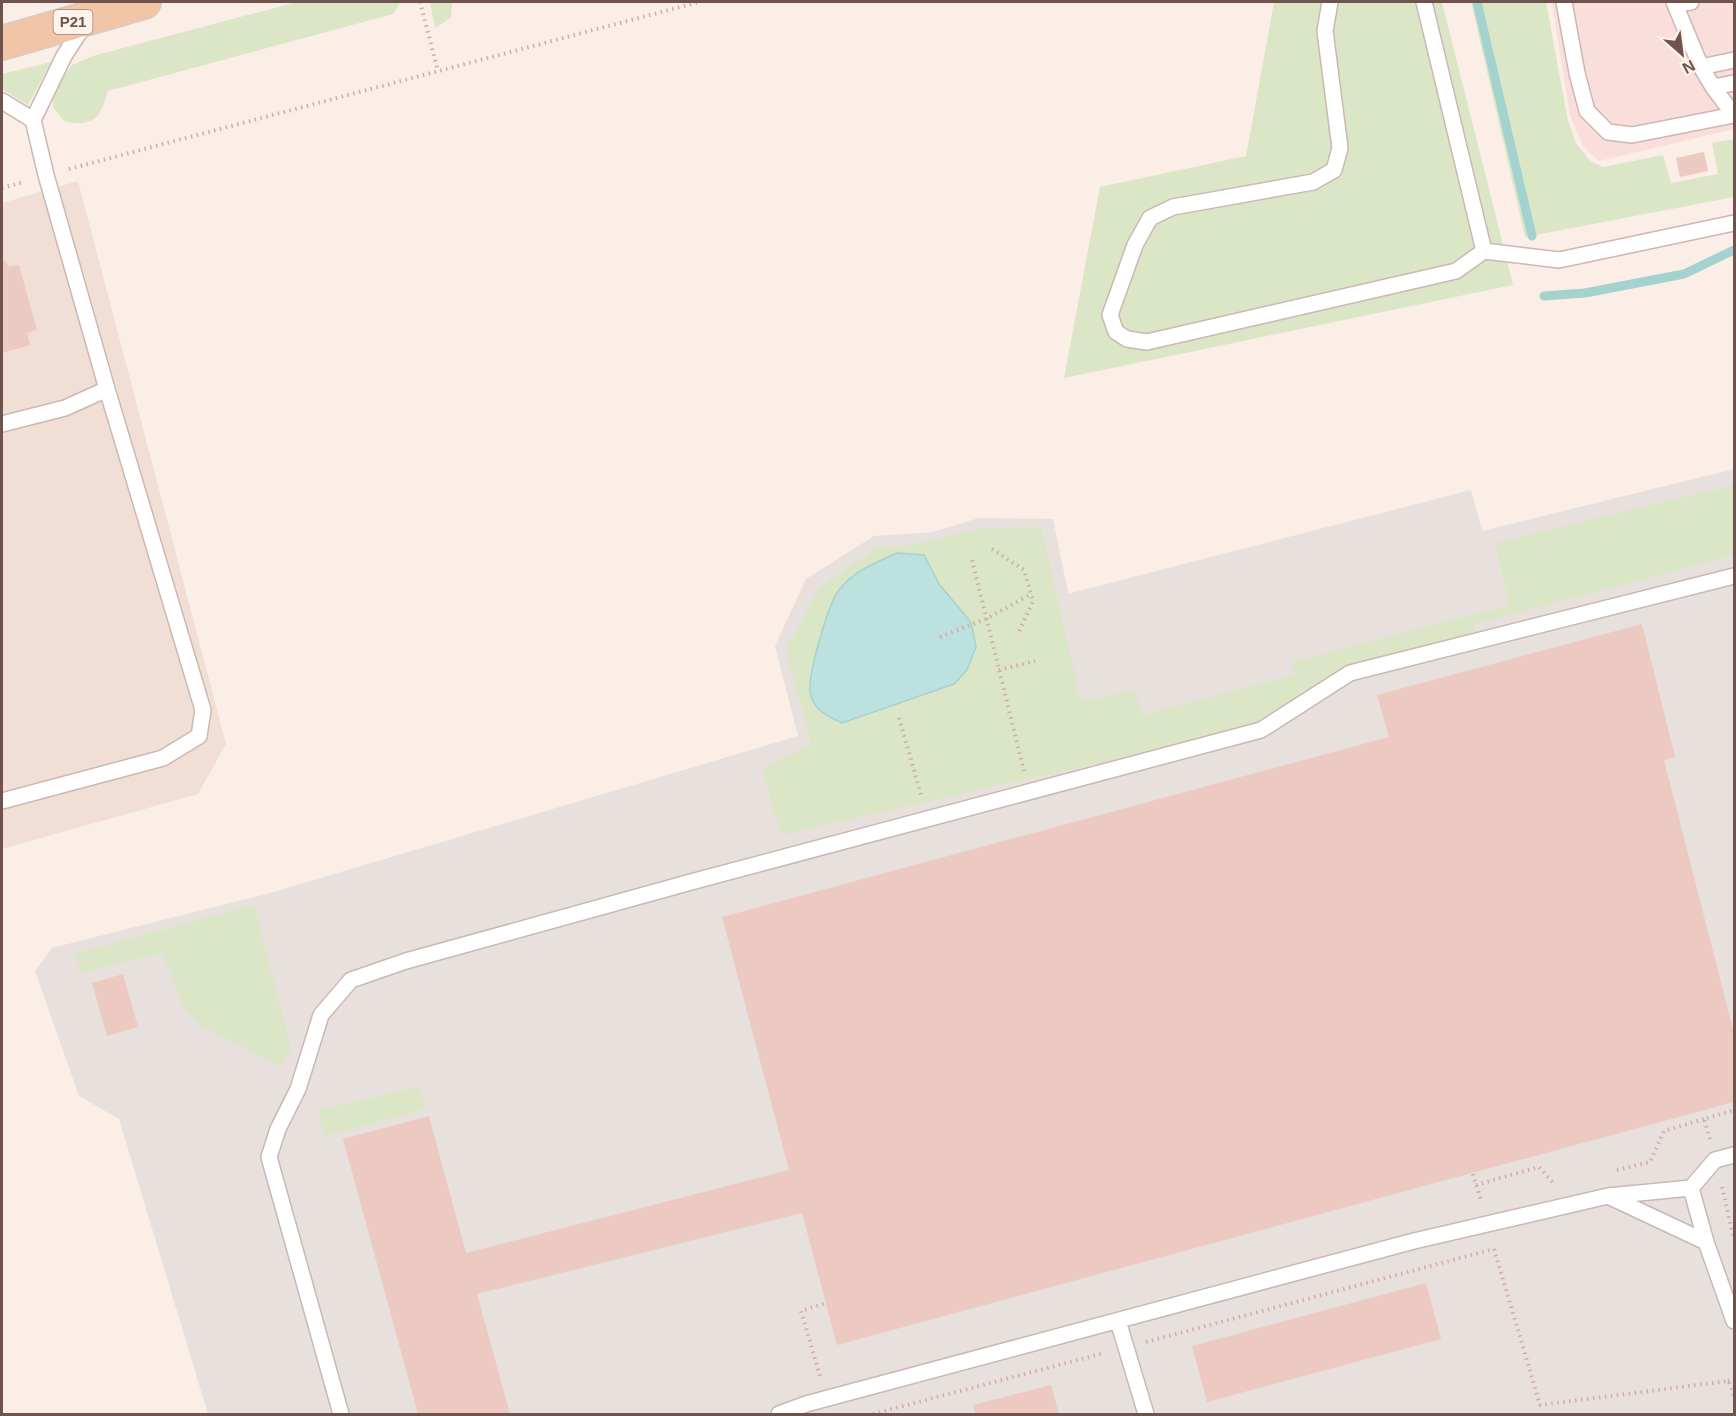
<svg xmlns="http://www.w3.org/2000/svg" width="1736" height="1416" font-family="Arial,sans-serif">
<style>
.residential{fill:#f1dfd6}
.commercial{fill:#f9dedb}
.industrial{fill:#e8e0dd}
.green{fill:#dae6c6;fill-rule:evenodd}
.water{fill:#bde1de;stroke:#a4d2cf;stroke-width:1.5}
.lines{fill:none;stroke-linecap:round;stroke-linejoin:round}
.stream{stroke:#a4d2cf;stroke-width:9}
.building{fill:#ecc9c1}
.lane-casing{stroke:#ccb7b1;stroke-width:18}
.primary-casing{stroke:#d4cbca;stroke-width:36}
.path{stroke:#d1aca4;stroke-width:4;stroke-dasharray:1.5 4.5;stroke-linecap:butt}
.lane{stroke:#fff;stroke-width:15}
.primary{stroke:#f1c5a6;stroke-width:33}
.labels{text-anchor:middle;stroke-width:4.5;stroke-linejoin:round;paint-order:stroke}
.shield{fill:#fdf3ec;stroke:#9a837d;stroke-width:1.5}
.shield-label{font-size:15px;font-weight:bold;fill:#70534e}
</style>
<rect width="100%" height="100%" fill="#faeee7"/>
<path class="residential" d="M78,181l148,563 -28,50 -196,55v-646z"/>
<path class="commercial" d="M1552,2h182v127l-135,32 -16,-15 -13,-31z"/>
<path class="industrial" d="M1734,469v945h-1526l-89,-295 -40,-23 -44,-125 17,-23 218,-55 528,-157 -23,-90 31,-67 68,-43 59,-4 46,-14 74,1 15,73 -1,2 404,-104 11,41z"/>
<path class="green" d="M297,2h102l1,1 -7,11 -285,77c-8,28 -13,35 -43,31l-12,-15v-16l19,-26 21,-9z
M430,2h22l-1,16 -16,10z
M1274,2h168l71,283 -449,93 36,-191 146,-31z
M1471,2h75l22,119 8,22 14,18 13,6 60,-12 8,28 47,-9 -6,-31 22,-4v58l-209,40z
M51,62l-23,43 -26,-16v-15z
M1734,485v70l-259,69 1,8 -131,35 -88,55 -149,39 -327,74 -19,-67 49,-23 -25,-95 33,-62 59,-41 41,-3 64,-16 58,-1 40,175 53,-13 8,26 153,-40 -3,-13 217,-57 -14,-62zM897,553l27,2 15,29 31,37 2,6 -134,-36c19,-17 36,-28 59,-38z
M254,905l37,144 -11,17 -81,-41 -15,-18 -22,-54 -81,20 -7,-19z
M419,1087l7,22 -102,27 -6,-26z"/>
<path class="water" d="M897,553l27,2 15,29 31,37 2,6 4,20 -9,23 -13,14 -112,39c-15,-7 -29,-13 -32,-31 -2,-18 18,-88 29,-102 14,-19 38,-28 58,-37z"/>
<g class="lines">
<path class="stream" d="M1477,2l55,234
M1544,296l41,-3 99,-19 50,-24"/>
</g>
<path class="building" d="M1704,152l4,19 -28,6 -4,-19z
M4,260l5,7 10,-2 18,65 -10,3 3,12 -28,8v-92z
M1642,624l33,133 -11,3 70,273v69l-897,243 -35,-132 -325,81 33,120h-92l-75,-275 86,-23 37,137 323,-83 -67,-253 667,-180 -12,-42z
M123,974l15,53 -31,9 -15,-53z
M1426,1283l15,56 -234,63 -15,-56z
M1051,1385l8,29h-84l-2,-9z"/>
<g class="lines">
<g class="lane-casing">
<path id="lane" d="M1330,2l-5,29 15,117 -6,22 -21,12 -140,25 -23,11 -15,27 -25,70 6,17 11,7 20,3 309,-71 28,-20 75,9 175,-37
M1424,2l60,249
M1564,2l13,71 10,38 21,21 24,3 102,-20 -21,-28 -12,-20
M1674,2l27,65 33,-7
M1675,4l16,-2
M1713,87l21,-4
M2,101l31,19
M2,424l63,-16 42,-19
M2,801l161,-43 36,-22 4,-26 -96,-321 -61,-214 -13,-55 31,-64 22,-34
M1691,1188l15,54 28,79
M1608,1196l83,-8 24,-28 19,-5
M1118,1321l28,93
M341,1414l-72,-257 9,-28 20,-40 23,-74 30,-35 55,-19 285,-79 570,-152 89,-57 384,-97
M779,1414l27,-10 608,-163 194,-45 98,46"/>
</g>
<g class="primary-casing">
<path id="primary" d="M2,43l142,-41"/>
</g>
<path class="path" d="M420,2l18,69
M69,169l630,-167
M2,188l22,-6
M992,549l32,21 9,31 -15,33
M972,560l52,211
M940,637l46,-18 45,-25
M999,670l36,-9
M899,718l23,80
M1710,1139l-6,-20 30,-9
M1617,1170l33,-8 14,-31 40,-12
M1473,1174l8,27
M1476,1185l63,-18 16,18
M1722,1187l12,52
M1494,1249l46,156 188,-24 6,14
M1146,1342l348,-93
M820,1376l-19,-65 25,-8
M1728,1381l6,-1
M873,1414l231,-61"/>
<use href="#lane" class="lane"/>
<use href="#primary" class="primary"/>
</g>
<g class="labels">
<rect class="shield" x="53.5" y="10" width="39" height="24" rx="4.5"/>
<g class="shield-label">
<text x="73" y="27">Р21</text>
</g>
</g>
<rect width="1736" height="1416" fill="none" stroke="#70534e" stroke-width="6"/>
<g transform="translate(1682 54) rotate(152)" stroke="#fdf3ec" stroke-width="4.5" paint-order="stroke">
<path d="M0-4.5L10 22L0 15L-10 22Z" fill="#70534e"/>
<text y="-9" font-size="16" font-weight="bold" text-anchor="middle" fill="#70534e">N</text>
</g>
</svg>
